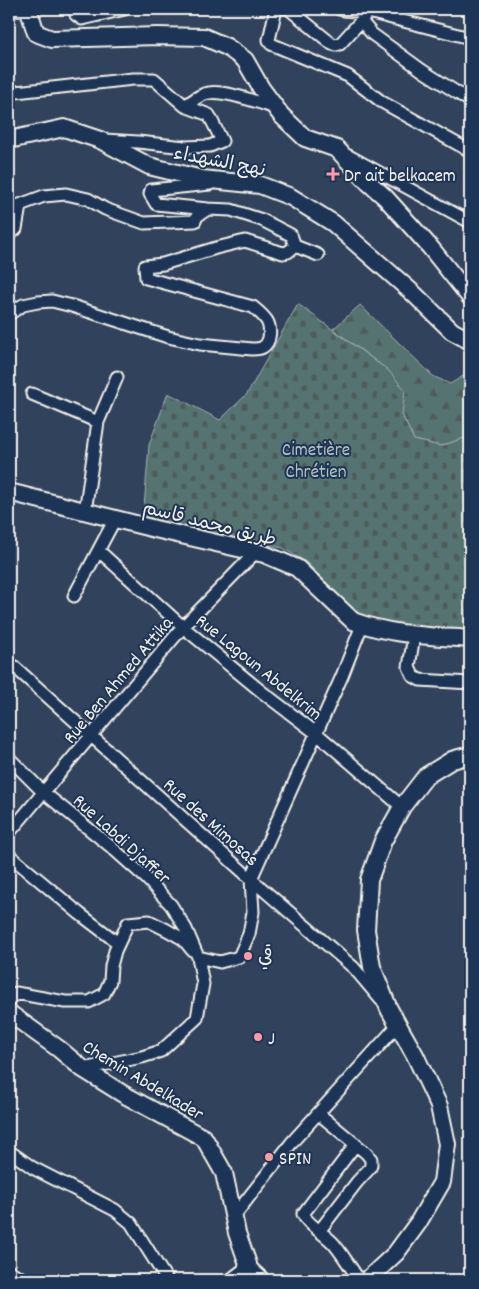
<svg xmlns="http://www.w3.org/2000/svg" width="479" height="1289" font-family="Dekko,'Playpen Sans Arabic',sans-serif">
<style>
.forest{fill:url(#forest-firs);stroke:#a4b2ac}
.cemetery{fill:url(#cemetery-stones);stroke:#a4b2ac}
.lines{fill:none;stroke-linecap:round;stroke-linejoin:round}
.street-casing{stroke:#f4f1e8;stroke-width:15}
.secondary-casing{stroke:#f4f1e8;stroke-width:20}
.street{stroke:#1d3557;stroke-width:11}
.secondary{stroke:#1d3557;stroke-width:16}
.poi-dot{fill:#ff9aa2;stroke:#1d3557;stroke-width:2}
.labels{text-anchor:middle;stroke-width:4;stroke-linejoin:round;paint-order:stroke}
.street-label{font-size:19px;fill:#f4f1e8;stroke:#1d3557}
.poi-label{font-size:19px;fill:#f4f1e8;stroke:#1d3557;text-anchor:start}
.park-label{font-size:19px;fill:#b4bfb8;stroke:#1d3557}
</style>
<defs>
<pattern id="forest-firs" width="22" height="20" patternUnits="userSpaceOnUse" patternTransform="scale(1.25)"><rect width="22" height="20" fill="#557371"/><path d="M5 1l3.5 6h-7zM16 11l3.5 6h-7z" fill="#4e5b59"/></pattern>
<pattern id="cemetery-stones" width="16" height="16" patternUnits="userSpaceOnUse" patternTransform="scale(1.25)"><rect width="16" height="16" fill="#557371"/><path d="M2 7V4a2 2 0 0 1 4 0v3zM10 15v-3a2 2 0 0 1 4 0v3z" fill="#4e5b59"/></pattern>
</defs>
<rect width="100%" height="100%" fill="#30425c"/>
<filter id="ink" filterUnits="userSpaceOnUse"><feTurbulence type="fractalNoise" baseFrequency=".02" numOctaves="2"/><feDisplacementMap in="SourceGraphic" scale="10" xChannelSelector="R" yChannelSelector="G"/><feConvolveMatrix kernelMatrix="1 2 1 2 8 2 1 2 1" color-interpolation-filters="sRGB"/></filter>
<g filter="url(#ink)">
<path class="forest" d="M360,305l73,71 17,8 20,-12v64l-29,10 -27,-6 -12,-25 -13,-44 -56,-42z"/>
<path class="cemetery" d="M298,304l91,67 16,19 -3,25 12,25 27,6 29,-10v196l-83,-6 -25,-8 -56,-56 -23,-14 -140,-28 6,-75 19,-52 52,27 27,-26z"/>
<g class="lines">
<g class="street-casing">
<path id="street" d="M75,9l1,6 6,4 43,-10
M278,9l-3,4 -6,27 2,4 77,32 34,26 88,49
M289,9l43,35 4,1 4,-1 21,-23
M339,9l5,1 24,2 102,26
M9,11l9,-1 11,1
M368,12l-7,9 11,13 51,37 47,30
M9,92h7l117,-13h21l31,27 24,9 13,26 -12,5 -25,1 -47,-5 -34,-2
M185,106c7,-5 15,-12 24,-13 15,-3 51,10 67,15
M349,156l121,66
M9,209l35,-13 22,-2 22,5 17,10 39,14 51,-2 2,-5 11,-7
M9,235l7,-6 4,-23
M295,246l23,9
M9,314l14,-9 15,-3 14,-1 20,5 96,31 32,7 52,5c3,0 8,0 11,-2 8,-5 8,-19 4,-26 -4,-6 -9,-10 -14,-14l-107,-29 -1,-12 18,-2 53,-16 29,-7 38,12 5,-1 7,-6 -4,-11 -29,-15 -31,-10 -23,-1 -52,-5 -6,-10 1,-4 59,-6
M32,394l66,28
M85,512l13,-90 19,-45
M99,551l84,76 79,65 54,41 86,74
M74,596l41,-77
M414,635l-5,32 4,9 7,4 50,3
M9,662l242,217 103,89 27,32
M9,758l34,34 67,54 37,33 24,26 15,24 12,28
M9,833l174,-206 73,-75
M9,855l71,59 38,29
M9,1000l7,-7 49,9h24l15,-8 6,-13 1,-15 4,-15 13,-28 21,-2 18,9 16,9 9,11
M83,1069l59,-12 19,-6 36,-33 6,-34 -5,-27 22,5 19,-5 10,-23 4,-22 -2,-33 91,-203 20,-51
M319,1114l47,39 5,6v6l-1,3 -13,14 -37,48
M356,1144l-53,70c3,9 23,21 31,30 9,11 17,24 25,36
M9,1151l24,17 82,42 16,13 36,57
M234,1216l59,-75 105,-116
M9,1271l16,9
M230,1280l17,-13"/>
</g>
<g class="secondary-casing">
<path id="secondary" d="M30,9l-1,2 7,22 16,6 105,-3 47,1 23,10 18,13 16,28 20,27 24,23 32,11 32,34 16,14 45,50 40,50
M9,140l55,-12 36,12 49,26 53,13 58,6 31,12 42,26 81,71 38,37 18,10
M9,492l146,37 109,25 33,14 56,53c37,14 78,15 117,18
M9,1013l50,36 24,20 40,25 81,44 20,35 13,60 11,31 -1,3 14,13
M367,1280l29,-27 22,-30 24,-41 5,-38 -8,-38 -24,-51 -26,-46 -17,-42 -6,-37 3,-50 14,-39 19,-34 24,-31 26,-16 18,-5"/>
</g>
<use href="#street" class="street"/>
<use href="#secondary" class="secondary"/>
</g>
</g>
<g class="poi-dot">
<path d="M330.5 166.5h5v5h5v5h-5v5h-5v-5h-5v-5h5z"/>
<circle cx="248" cy="956" r="5"/>
<circle cx="258" cy="1037" r="5"/>
<circle cx="269" cy="1157" r="5"/>
</g>
<g class="labels">
<g class="street-label">
<text transform="translate(220 160) rotate(11)" y="7">نهج الشهداء</text>
<text transform="translate(210 522) rotate(14)" y="7">طريق محمد قاسم</text>
<text transform="translate(260 666) rotate(39)" y="7">Rue Lagoun Abdelkrim</text>
<text transform="translate(117 679) rotate(-50)" y="7">Rue Ben Ahmed Attika</text>
<text transform="translate(212 821) rotate(42)" y="7">Rue des Mimosas</text>
<text transform="translate(123 838) rotate(42)" y="7">Rue Labdi Djaffer</text>
<text transform="translate(144 1079) rotate(31)" y="7">Chemin Abdelkader</text>
</g>
<g class="poi-label">
<text x="344" y="181">Dr ait belkacem</text>
<text x="258" y="963">قي</text>
<text x="268" y="1044">J</text>
<text x="279" y="1164">SPIN</text>
</g>
<g class="park-label">
<text x="316" y="455">Cimetière<tspan x="316" dy="22">Chrétien</tspan></text>
</g>
</g>
<rect width="479" height="1289" fill="none" stroke="#1d3557" stroke-width="30"/>
<rect x="15" y="15" width="449" height="1259" fill="none" stroke="#f4f1e8" stroke-width="2" filter="url(#ink)"/>
</svg>
